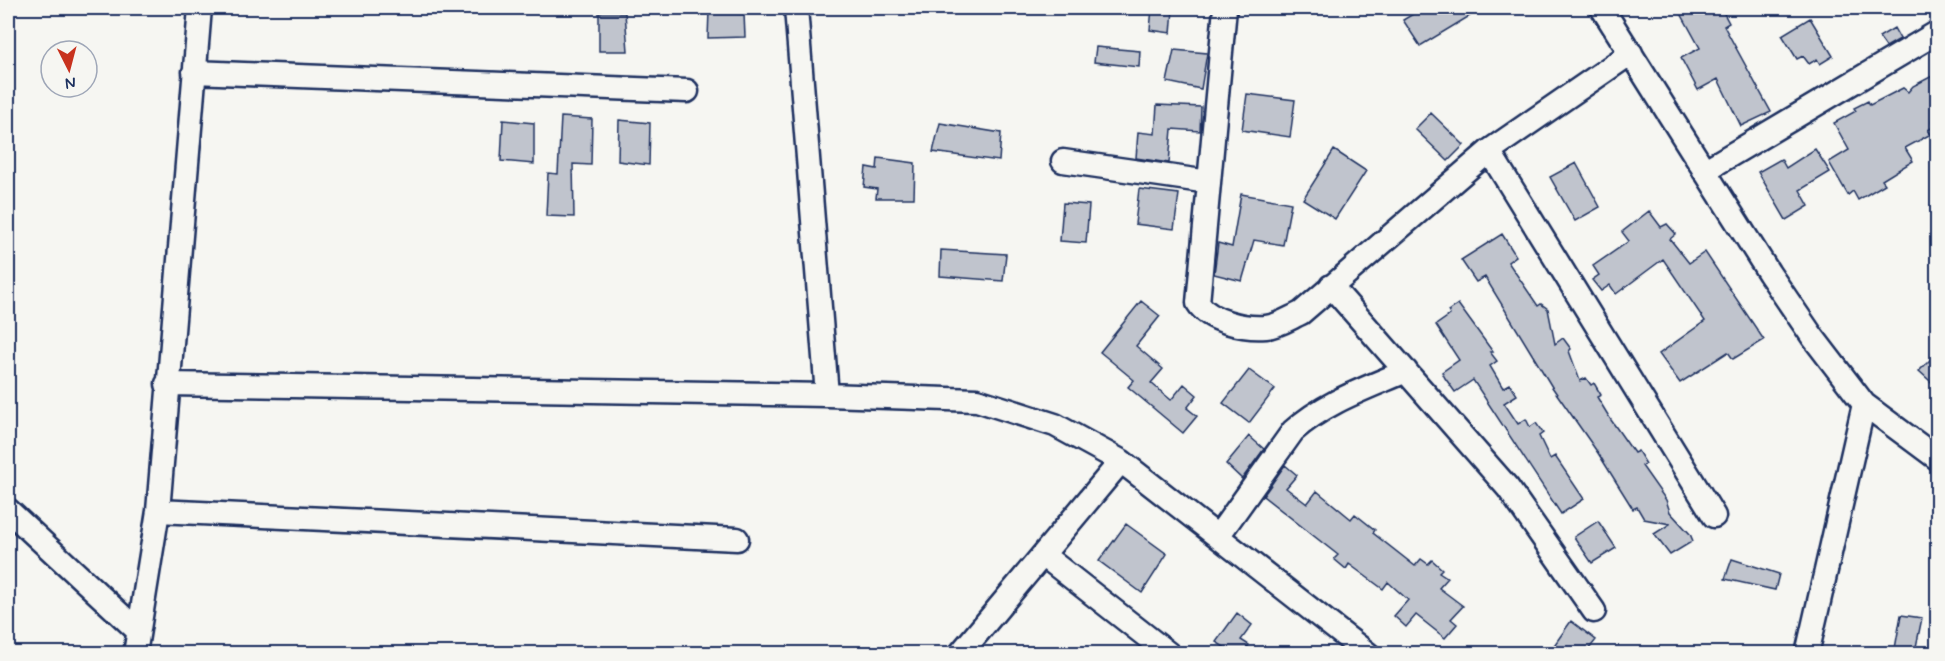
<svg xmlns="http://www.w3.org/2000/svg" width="1945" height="661" font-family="Mynerve,sans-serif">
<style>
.building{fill:#c0c4cd;stroke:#1b2f5e;stroke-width:1.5}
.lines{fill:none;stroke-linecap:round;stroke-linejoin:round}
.minor-casing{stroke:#1b2f5e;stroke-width:27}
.minor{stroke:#f6f6f2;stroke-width:22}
</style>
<rect width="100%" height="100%" fill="#f6f6f2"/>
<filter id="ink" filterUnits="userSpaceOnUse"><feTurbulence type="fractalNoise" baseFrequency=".0167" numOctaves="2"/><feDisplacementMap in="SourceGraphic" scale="12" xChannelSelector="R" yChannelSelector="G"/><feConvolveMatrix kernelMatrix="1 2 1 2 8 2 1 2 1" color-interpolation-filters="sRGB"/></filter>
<g filter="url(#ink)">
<path class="building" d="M1152,8l21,2 -2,23 -21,-3z
M1423,8h60l-63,38 -17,-26z
M1678,8h43l8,15 -5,3 47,86 -30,14 -23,-47 -20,11 -17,-32 19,-10z
M709,11l35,3 1,23 -37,1z
M599,13h26l3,38h-29z
M1810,18l23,38 -13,8 -3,-5 -8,5 -6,-8 -6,3 -15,-24z
M1894,28l6,11 -14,8 -7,-10z
M1096,47l44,4 -1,16 -45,-5z
M1174,50l33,3 -6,36 -34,-7z
M1938,73v44l-6,3 3,6 -7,4 3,4 -26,14 8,13 -31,19 3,4 -27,16 -5,-9 -5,4 -19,-33 20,-12 -15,-27 22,-12 -2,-3 14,-7 2,4 33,-17 5,4 5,-6z
M1247,94l48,6 -5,37 -48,-7z
M1157,105l44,2 -1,24 -28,-2 -3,34 -33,-5 2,-26 17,2z
M1431,113l33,32 -16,16 -33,-32z
M561,117l31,2 -1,46 -18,-1 1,53 -28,-1 2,-43 10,1z
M503,120l31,3v41l-33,-3z
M619,120l31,3 -1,42 -31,-4z
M940,123l61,10 -2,28 -66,-9z
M1815,149l15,23 -30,18 9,16 -23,14 -28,-48 23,-13 5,9z
M1334,150l32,21 -31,48 -32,-20z
M878,158l37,5 -1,35h-38l1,-9 -13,-2 2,-20 11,2z
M1576,163l24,44 -25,14 -25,-44z
M1139,189l40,5 -5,35 -39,-5z
M1241,194l50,9 -8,42 -29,-5 -12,41 -28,-7 4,-31 14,4z
M1063,203l26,2 -3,38 -26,-2z
M1649,211l12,16 6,-3 9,10 -6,5 19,24 16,-11 59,88 -31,19 -5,-7 -48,31 -21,-29 46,-33 -42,-62 -47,35 -6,-9 -9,6 -9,-11 7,-5 -6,-9 36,-25 -7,-9z
M1502,234l14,22 -8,6 30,44 3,-2 7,5 7,35 8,-6 8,11 -2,2 11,30 6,-3 5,7 3,-2 7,12 -4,2 14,23 23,33 4,-2 8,13 -4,2 24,34 4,12 20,22 3,7 -23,14 -16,-21 16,-10 -26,-5 -7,-12 -4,2 -35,-56 -46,-66 -67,-110 -9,5 -15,-22z
M941,250l65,4 -3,27 -63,-5z
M1141,301l19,15 -24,30 27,23 -12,14 20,17 13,-16 13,11 -10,13 10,8 -14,17 -55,-46 6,-7 -34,-28z
M1458,304l35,48h-3l7,9 -7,5 13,22 7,-4 7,11 -13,8 14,21 8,-5 4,8 6,-4 7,10 -4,3 11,23 5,-3 29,43 -23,15 -88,-134 -18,12 -10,-14 -3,-6 17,-12 -23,-35 14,-10 -2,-4z
M1938,352v36l-19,-17z
M1249,370l26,19 -26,34 -26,-20z
M1249,436l15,13 -22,30 -16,-15z
M1285,465l12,10 -11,13 21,16 10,-13 34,28 4,-5 20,16 -2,3 42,33 6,-7 7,5 4,-4 10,9 -3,3 9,6 -9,10 24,18 -12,13 6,5 -12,14 -29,-23 -10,12 -12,-11 14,-16 -20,-18 -5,7 -34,-25 -3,5 -12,-10 4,-4 -75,-59z
M1598,521l18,27 -24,15 -18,-26z
M1126,524l41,30 -25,39 -43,-32z
M1732,559l47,15 -4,16 -50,-11z
M1237,613l15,12 -11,15 8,5 -7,9h-7l-19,-12z
M1901,615l21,3 -6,29h-4v7h-18z
M1571,621l25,19 -11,14h-37z"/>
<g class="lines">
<g class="minor-casing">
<path id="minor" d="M796,8l31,387
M1225,8l-27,295c11,18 47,26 68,24 12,-1 24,-9 35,-14l188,-162 142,-98
M1602,8l167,265 43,63 52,68 74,55
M194,72l493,19
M1489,151l225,365
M1063,161l146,21
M1704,171l234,-139
M1331,286l177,202 86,123
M167,384l660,11 150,5 78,25 66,36 247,193
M8,510l130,121
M158,511l579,28
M1218,536l75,-105c32,-29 74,-43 113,-60
M1043,555l126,99
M135,654l23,-143 42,-503
M960,654l161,-193
M1807,654l57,-250"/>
</g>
<use href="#minor" class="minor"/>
</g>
</g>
<rect width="1945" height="661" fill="none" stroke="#f6f6f2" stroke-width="30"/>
<rect x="15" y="15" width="1915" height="631" fill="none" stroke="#1b2f5e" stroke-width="2" filter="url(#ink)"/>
<g transform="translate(69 69) rotate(174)"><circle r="28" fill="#f6f6f2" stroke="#9ea6b7" stroke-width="1.5"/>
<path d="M0-4.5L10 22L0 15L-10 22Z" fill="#c8321e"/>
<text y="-9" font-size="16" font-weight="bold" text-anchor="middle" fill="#1b2f5e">N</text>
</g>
</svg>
